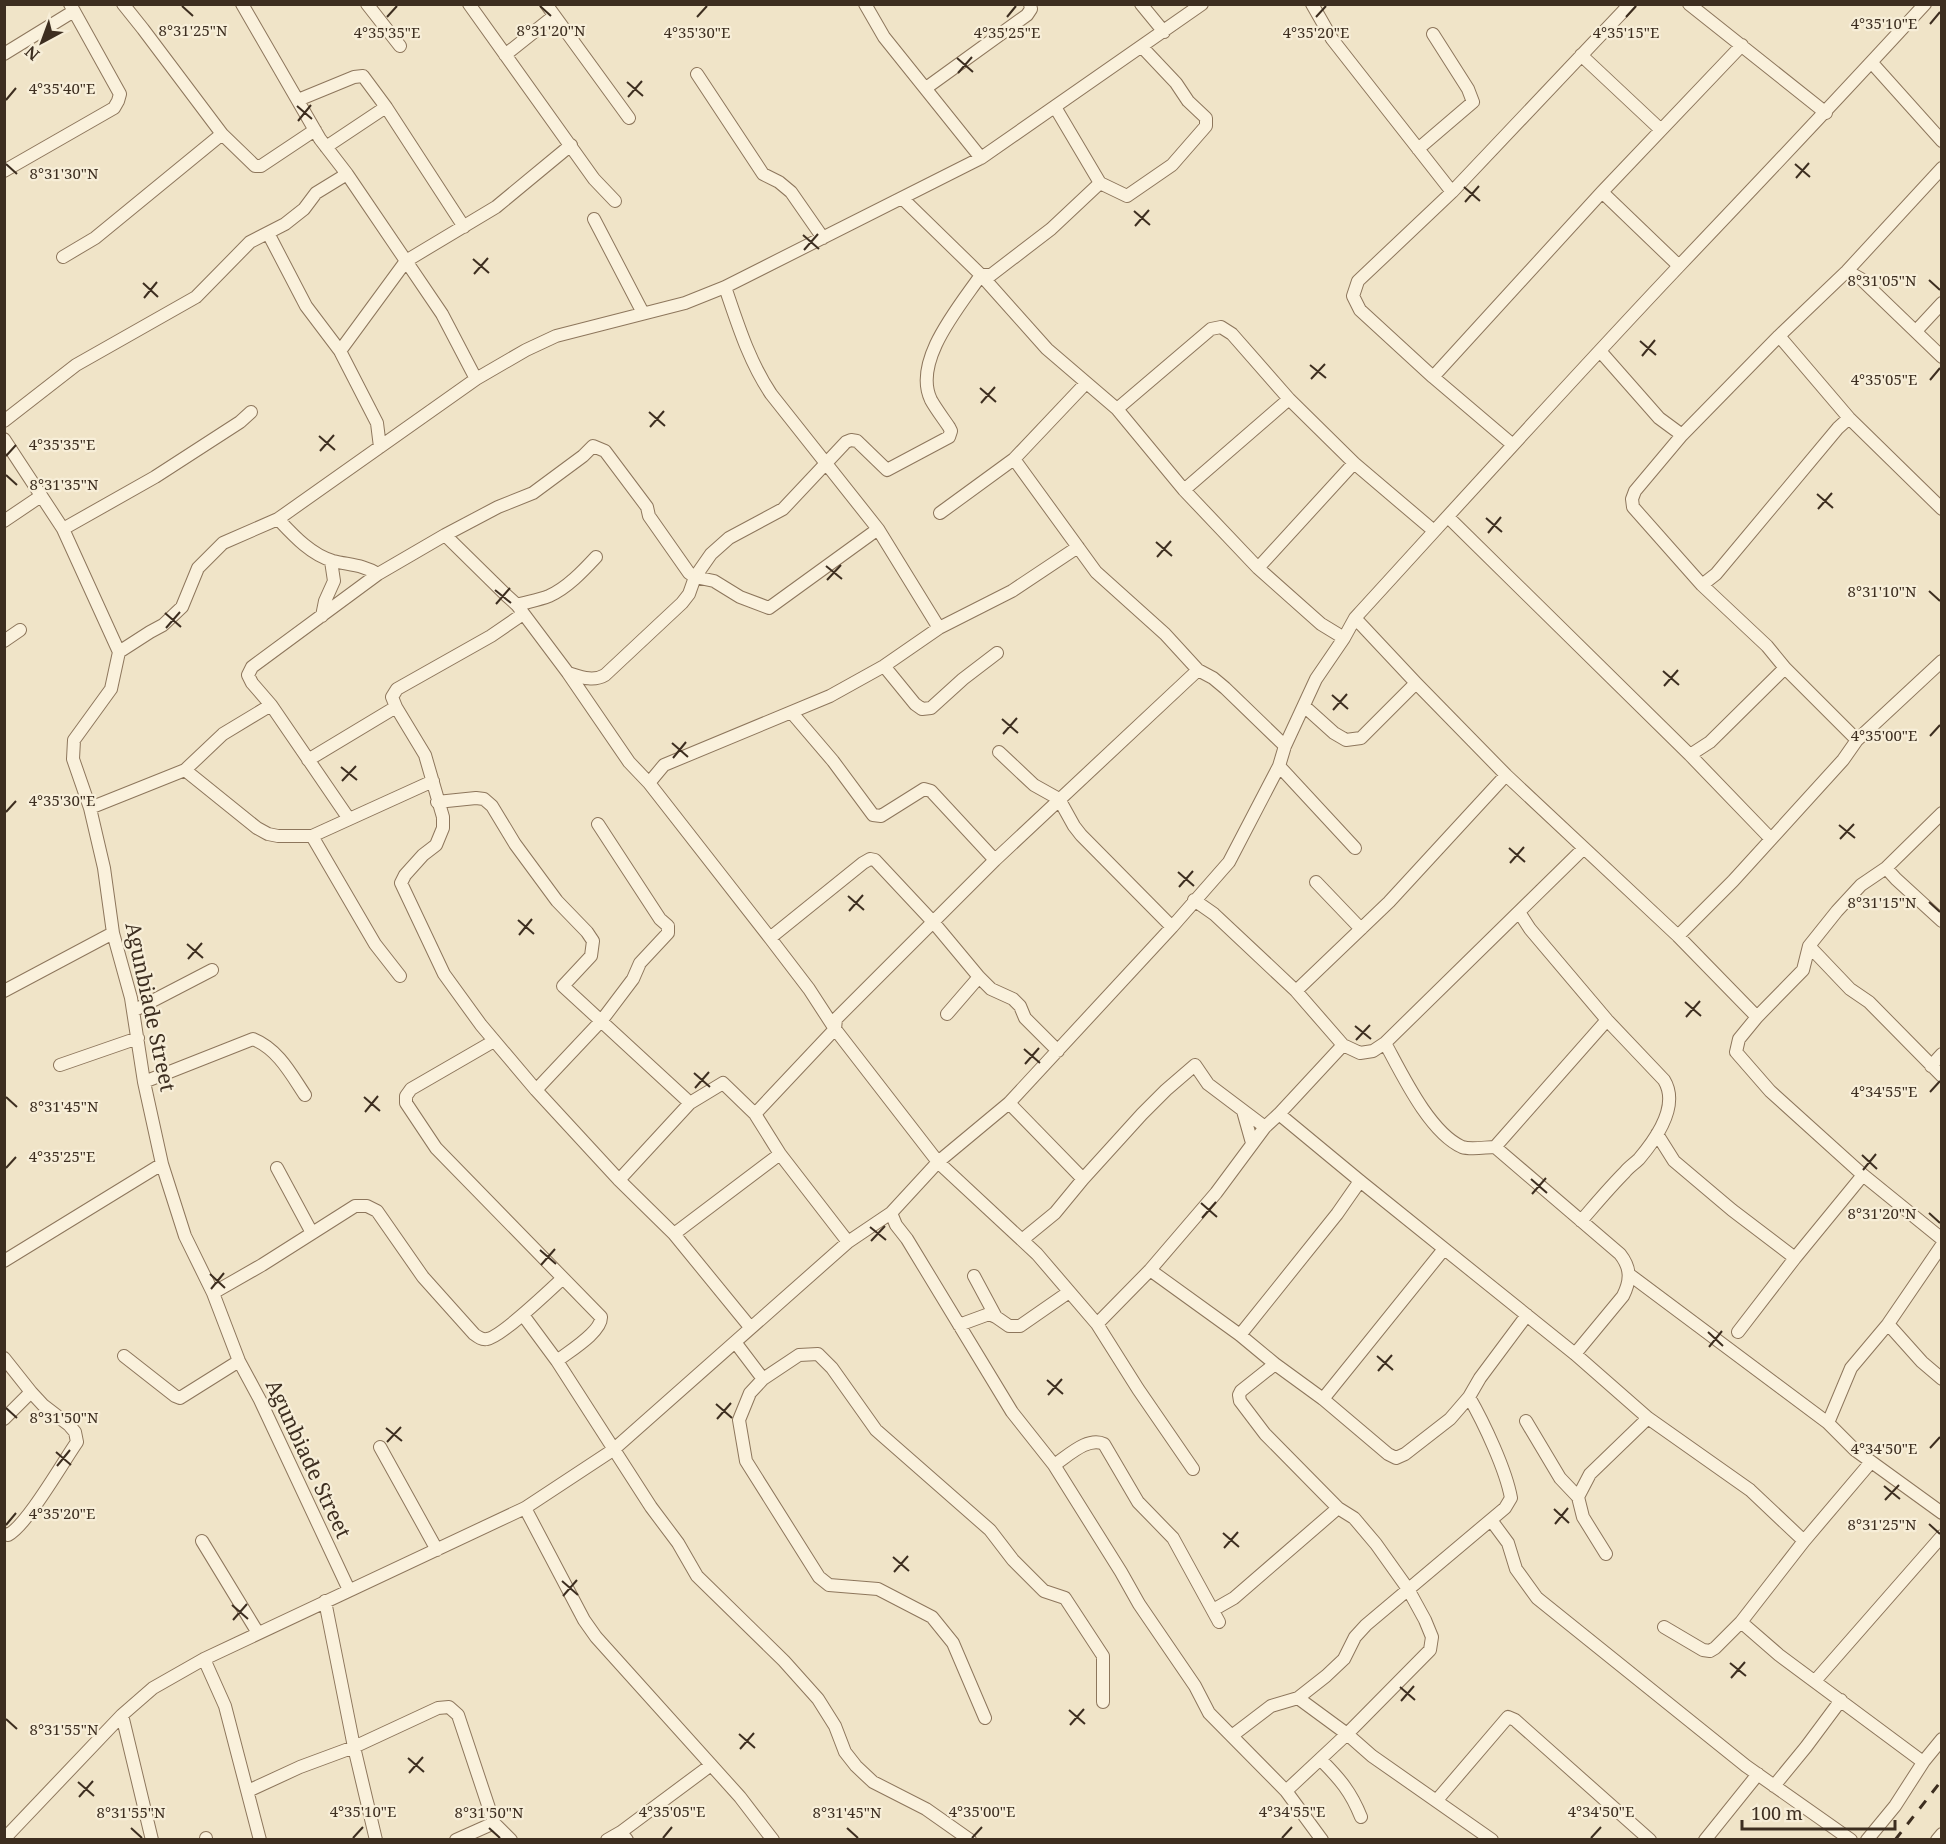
<svg xmlns="http://www.w3.org/2000/svg" width="1946" height="1844" font-family="'Noto Serif',serif">
<style>
.lines{fill:none;stroke-linecap:round;stroke-linejoin:round}
.minor-casing{stroke:#8d765c;stroke-width:14}
.minor{stroke:#faf1dc;stroke-width:12}
.rail{stroke:#3d2e20;stroke-width:3;stroke-dasharray:10 10;stroke-linecap:butt}
.ticks{fill:none;stroke:#3d2e20;stroke-width:2}
.labels{text-anchor:middle;stroke-width:4.5;stroke-linejoin:round;paint-order:stroke}
.street-label{font-size:21px;fill:#3d2e20;stroke:#f7eed8}
.ticks-label{font-size:15px;text-anchor:middle;fill:#3d2e20;stroke:#f7eed8;stroke-width:4.5;stroke-linejoin:round;paint-order:stroke}
</style>
<rect width="100%" height="100%" fill="#f0e4c8"/>
<g class="lines">
<g class="minor-casing">
<path id="minor" d="M123,4l20,25 79,105 33,32h6l54,-36
M242,4l78,135 27,35 95,140 34,65
M367,4l33,42
M469,4l125,175 21,22
M546,4l83,114
M865,4l19,33 97,121
M1141,4l23,28
M1312,4l20,35 120,153
M1689,4l137,109
M4,54l70,-43
M505,55l49,-39
M1581,55l80,75
M1872,63l70,78
M697,74l66,100 16,8 12,10 32,46
M926,88l101,-73 4,-6 -1,-5
M298,100l56,-23 9,-1 23,31 78,120
M1055,107l45,76
M326,147l60,-40
M1418,149l55,-47 -5,-13 -35,-55
M4,171l110,-63 4,-7 2,-7 -50,-90
M1602,192l77,74
M902,198l79,77 66,74 70,60 67,81 74,78 63,56 23,14
M594,219l49,94
M268,233l38,73 34,45 37,72 3,24
M63,257l32,-19 127,-104
M1847,271l14,8 81,78
M725,287c13,38 24,74 46,107l107,135 61,99
M1916,331l26,-28
M1779,336l70,82 93,91
M340,351l66,-90 90,-54 75,-62
M1600,351l59,67 23,17
M1433,377l169,-185 140,-147
M1117,409l94,-80 10,-2 11,7 57,65 65,64 80,68
M4,421l72,-56 120,-68 54,-55 35,-18 19,-15 12,-16 31,-19
M4,439l59,90 56,123 -8,37 -37,51 -1,19 17,49 14,60 9,65 18,65 13,84 18,82 23,72 28,57 26,68 21,39 89,190
M1513,445l-80,-68 -73,-67 -7,-14 5,-15 94,-89 178,-188
M1014,459l82,113 69,62 33,36 15,8 12,10 60,58
M1184,490l105,-91
M940,513l74,-54 72,-76
M1448,517l242,238 81,84
M278,519c15,16 33,36 55,42 17,4 31,4 45,13
M4,521l37,-25
M63,529l92,-52 85,-55 11,-10
M445,535l61,60 11,10 51,68 61,89 20,21 121,155 39,51 26,40 103,133 99,92 60,70 41,65 55,80
M1258,568l96,-105
M1702,585l14,-11 122,-146 11,-10
M517,605c10,-3 22,-5 32,-9 18,-8 34,-25 47,-39
M523,614l-32,22 -94,53 -5,8 4,10 29,48 18,62v11l-7,17 -13,10 -18,20 -4,8 43,91 37,51 55,65 83,90 55,54 76,93
M322,616l3,-15 9,-20 -3,-20
M1355,618l61,65 90,92 172,161 79,81
M4,641l16,-11
M119,652l31,-20 13,-7 19,-18 16,-39 25,-25 55,-24 198,-140 50,-29 30,-14 129,-33 40,-16 256,-129 221,-154
M884,666l31,38 7,5 9,-1 32,-29 34,-26
M568,673c13,4 25,9 37,2l77,-72 7,-9 6,-17 16,-23 18,-16 54,-29 63,-67 5,-2 6,1 30,29 62,-33 2,-6 -2,-4c-6,-9 -13,-18 -18,-27 -19,-39 29,-94 50,-125h10l60,-46 49,-46 27,13 45,-31 34,-39v-8l-18,-17 -12,-18 -34,-36
M1304,706l30,27 12,7 15,-2 55,-55
M792,713l41,48 40,54 8,1 43,-27 7,2 64,69
M1857,740l-72,-72 -18,-22 -65,-61 -69,-78 -1,-8 3,-8 47,-56 97,-99 68,-65 95,-103
M999,752l35,33 25,14 15,27 7,9 91,92
M1690,755l20,-13 75,-74
M308,760l88,-53
M1279,766l76,82
M185,770l72,58 11,6 10,2h34l121,-55
M649,783l15,-18 166,-69 54,-30 55,-38 73,-37 66,-44
M437,802l39,-4 8,1 8,7 23,38 42,57 30,31 6,9 -2,15 -28,30 127,117
M90,808l95,-38 38,-36 48,-29
M349,819l-78,-114 -19,-22 -4,-8 4,-8 126,-93 67,-39 53,-28 35,-14 50,-37 10,-10 12,5 42,56 2,9 40,57 6,4 19,4 26,16 29,11 109,-79
M312,836l63,108 25,32
M1886,868l10,11 46,42
M1316,882l45,47
M1194,900l20,14 82,77 47,54 17,8 13,-2 12,-8c17,31 44,89 77,104 9,3 24,0 33,0l125,107c11,14 11,26 3,42l-48,58
M1519,912l11,17 77,91 57,60c16,26 -8,59 -25,79 -5,5 -10,8 -14,13 -16,16 -30,33 -44,49
M1678,936l55,-55 110,-121 14,-20 85,-79
M770,938l93,-75 7,-4 5,1 59,63 45,54 12,12 22,10 7,7 5,12 33,33
M1809,946l41,43 19,13 73,74
M4,991l109,-58
M1296,991l93,-89 117,-127
M133,1011l79,-41
M947,1014l32,-37
M494,1041l-83,48 -5,7v7l30,45 165,169c1,15 -33,35 -44,44
M1385,1043l199,-195
M60,1065l78,-27
M1931,1066l11,-12
M144,1082l109,-43c25,10 38,35 52,56
M536,1090l66,-70 31,-41 7,-16 28,-30v-7l-8,-7 -62,-95
M1009,1103l74,76
M1243,1111l9,32
M755,1114l80,-85 1,-10 159,-159 203,-190
M1279,1114l81,67 215,173 73,64 102,72 54,51
M1657,1134l17,27 58,49 63,48
M1495,1147l112,-127
M277,1168l35,65
M1863,1175l-93,-84 -34,-39 3,-13 18,-22 46,-47 6,-24 28,-35 24,-26 25,-17 56,-55
M619,1180l71,-77 33,-20 32,31 25,40 68,88
M891,1213l5,12 11,14 105,173 42,53 67,107 18,32 56,82 14,27 77,78 36,49
M674,1234l106,-80
M1022,1240l33,-27 28,-34 59,-65 24,-24 29,-25 13,19 57,43
M4,1261l158,-97
M1150,1270l90,65 35,29 -34,27 -2,4 1,6 25,33 73,74 16,10 22,26 32,45 17,31 7,17 -2,13 -83,84 -61,57
M1630,1275l198,148 27,27 87,63
M974,1276l22,41
M213,1293l49,-28 93,-59h12l10,5 46,66 51,57c4,3 8,6 13,5 14,-2 62,-48 75,-60
M523,1315l34,46 94,146 27,36 19,33 87,85 34,38 17,27 10,26 11,14 17,16 53,27 44,31
M1097,1324l53,-54 66,-77 49,-66 14,-13 64,-69
M1888,1324l34,38 20,17
M959,1325l30,-11 7,3 13,9h11l49,-34
M1738,1332l57,-74 68,-83 79,64
M1240,1335l97,-121 23,-33
M735,1342l28,37 -13,14 -11,27 7,41 73,116 10,8 49,4 54,28 21,26 32,75
M124,1356l51,40 5,2 59,-37
M4,1358l27,34 -27,27
M1275,1364l48,35 65,55 8,4 9,-4 45,-35 19,-22 11,-19 47,-63
M763,1379l36,-24 19,-1 14,14 44,62 114,100 23,30 31,31 21,7 38,58v46
M1323,1399l121,-150
M1526,1421l34,57 18,19
M1828,1423l23,-55 37,-44 54,-79
M380,1447l57,103
M1054,1465c14,-9 34,-29 50,-21l34,58 35,36 46,84
M525,1508l59,112 12,17 144,160 33,43
M1491,1520l17,23 8,26 21,29 209,168 105,74
M4,1534l4,1c19,-10 55,-73 69,-93l-2,-10 -6,-7 -26,-20 -12,-13
M202,1541l56,92
M1606,1554l-23,-37 -5,-20 12,-23 58,-56
M325,1601l29,146 22,93
M1213,1610l21,-12 104,-90
M1741,1622l38,33 144,107
M1664,1627l39,23 7,1 5,-3 26,-26 63,-81 67,-79
M204,1659l21,47 35,134
M1815,1681l127,-145
M1298,1698l49,36 25,22 120,84
M122,1715l30,125
M1233,1735l38,-29 27,-8 28,-22 18,-17 11,-22 11,-12 139,-117 6,-10c-5,-28 -27,-75 -42,-101
M1321,1760c19,19 30,32 40,57
M1774,1786l32,-39 35,-47
M248,1791l52,-24 54,-20 84,-39 11,-1 9,8 36,108
M1437,1800l71,-83 7,3 135,120
M206,1838v2
M4,1839l118,-124 31,-27 51,-29 321,-151 88,-58 235,-208 43,-29 47,-51 71,-59 163,-176 57,-65 50,-96 6,-20 31,-67 28,-41 11,-20c108,-118 215,-237 325,-353 82,-86 164,-173 245,-261
M456,1840l38,-17 17,17
M607,1840l14,-8
M627,1840l-6,-8 90,-67
M1705,1840l53,-66
M1867,1840l28,-34 29,-45 18,-22
M1937,1840l5,-6"/>
</g>
<use href="#minor" class="minor"/>
<path class="rail" d="M1895,1840l47,-60"/>
</g>
<path class="ticks" d="M182,6l11,10M540,6l11,10M387,17l10,-11M697,17l10,-11M1007,17l9,-11M1316,17l10,-11M1626,17l10,-11M1930,24l10,-12M957,58l16,14M958,73l14,-16M627,82l16,14M628,97l14,-16M6,100l10,-12M297,106l15,13M298,121l13,-16M6,164l11,10M1795,164l15,13M1796,178l13,-15M1464,187l16,14M1465,202l14,-16M1134,211l16,14M1135,226l14,-16M803,235l16,14M804,250l14,-16M473,259l16,14M474,274l14,-16M1929,280l11,10M143,283l15,14M144,298l13,-16M1640,341l16,14M1642,356l13,-16M1310,365l16,13M1311,379l14,-15M1930,380l10,-12M980,388l16,14M981,403l14,-16M649,412l16,14M650,427l14,-16M319,436l16,14M320,451l14,-16M6,456l10,-11M6,475l11,10M1817,494l16,14M1818,509l14,-16M1486,518l16,14M1488,533l13,-16M1156,542l16,14M1157,557l14,-16M826,566l16,13M827,580l14,-15M495,590l16,13M1929,591l11,10M496,604l14,-16M165,613l16,14M166,628l14,-16M1663,671l16,14M1664,686l14,-16M1332,695l16,14M1333,710l14,-16M1002,719l16,14M1003,734l14,-16M1930,736l10,-11M672,743l16,14M673,758l13,-16M341,767l16,13M342,781l14,-15M6,812l10,-11M1839,825l16,13M1840,839l14,-15M1509,848l16,14M1510,863l14,-16M1178,872l16,14M1179,887l14,-16M848,896l16,14M1929,902l11,10M849,911l14,-16M518,920l16,14M519,935l13,-16M187,944l16,14M188,959l14,-16M1685,1002l16,14M1686,1017l14,-16M1355,1026l16,13M1356,1040l14,-15M1024,1049l16,14M1025,1064l14,-16M694,1073l16,14M695,1088l14,-16M1930,1092l10,-11M6,1097l11,10M364,1097l16,14M365,1112l13,-16M1862,1155l15,14M6,1168l10,-11M1863,1170l13,-16M1531,1179l16,14M1532,1194l14,-16M1201,1203l16,14M1929,1213l11,10M1202,1218l14,-16M870,1227l16,13M871,1241l14,-15M540,1250l16,14M541,1265l14,-16M210,1274l15,14M211,1289l13,-16M1708,1332l15,14M1709,1347l13,-16M1377,1356l16,14M1378,1371l14,-16M1047,1380l16,14M1048,1395l14,-16M716,1404l16,14M6,1408l11,10M717,1419l14,-16M386,1428l16,13M387,1442l14,-15M1930,1448l10,-11M56,1452l15,13M57,1466l13,-16M1884,1486l16,13M1885,1500l14,-15M1554,1509l15,14M1555,1524l13,-16M1929,1524l11,10M6,1525l10,-12M1223,1533l16,14M1224,1548l14,-16M893,1557l16,14M894,1572l14,-16M562,1581l16,14M563,1596l14,-16M232,1605l16,14M233,1620l14,-16M1730,1663l16,13M1731,1678l14,-16M1400,1687l15,13M1401,1701l13,-15M1069,1710l16,14M6,1719l11,10M1070,1725l14,-16M739,1734l16,14M740,1749l14,-16M408,1758l16,14M409,1773l14,-16M78,1782l16,14M79,1797l14,-16M131,1828l11,10M489,1828l11,10M847,1828l11,10M353,1838l10,-11M663,1838l9,-11M972,1838l10,-11M1282,1838l10,-11M1591,1838l10,-11"/>
<g class="labels">
<g class="street-label">
<text transform="translate(150 1007) rotate(78)" y="7">Agunbiade Street</text>
<text transform="translate(308 1459) rotate(65)" y="7">Agunbiade Street</text>
</g>
</g>
<g class="ticks-label">
<text x="1884" y="29">4°35'10"E</text>
<text x="193" y="36">8°31'25"N</text>
<text x="551" y="36">8°31'20"N</text>
<text x="387" y="38">4°35'35"E</text>
<text x="697" y="38">4°35'30"E</text>
<text x="1007" y="38">4°35'25"E</text>
<text x="1316" y="38">4°35'20"E</text>
<text x="1626" y="38">4°35'15"E</text>
<text x="62" y="94">4°35'40"E</text>
<text x="64" y="179">8°31'30"N</text>
<text x="1882" y="286">8°31'05"N</text>
<text x="1884" y="385">4°35'05"E</text>
<text x="62" y="450">4°35'35"E</text>
<text x="64" y="490">8°31'35"N</text>
<text x="1882" y="597">8°31'10"N</text>
<text x="1884" y="741">4°35'00"E</text>
<text x="62" y="806">4°35'30"E</text>
<text x="1882" y="908">8°31'15"N</text>
<text x="1884" y="1097">4°34'55"E</text>
<text x="64" y="1112">8°31'45"N</text>
<text x="62" y="1162">4°35'25"E</text>
<text x="1882" y="1219">8°31'20"N</text>
<text x="64" y="1423">8°31'50"N</text>
<text x="1884" y="1454">4°34'50"E</text>
<text x="62" y="1519">4°35'20"E</text>
<text x="1882" y="1530">8°31'25"N</text>
<text x="64" y="1735">8°31'55"N</text>
<text x="363" y="1817">4°35'10"E</text>
<text x="672" y="1817">4°35'05"E</text>
<text x="982" y="1817">4°35'00"E</text>
<text x="1292" y="1817">4°34'55"E</text>
<text x="1601" y="1817">4°34'50"E</text>
<text x="131" y="1818">8°31'55"N</text>
<text x="489" y="1818">8°31'50"N</text>
<text x="847" y="1818">8°31'45"N</text>
</g>
<rect width="1946" height="1844" fill="none" stroke="#3d2e20" stroke-width="12"/>
<g transform="translate(42 42) rotate(221)" stroke="#f7eed8" stroke-width="4.5" paint-order="stroke">
<path d="M0-4.5L10 22L0 15L-10 22Z" fill="#3d2e20"/>
<text y="-9" font-size="16" font-weight="bold" text-anchor="middle" fill="#3d2e20">N</text>
</g>
<path d="M1742 1820v9h153v-9" fill="none" stroke="#3d2e20" stroke-width="3"/>
<text x="1751" y="1820" font-size="18" fill="#3d2e20" stroke="#f7eed8" stroke-width="4.5" paint-order="stroke">100 m</text>
</svg>
